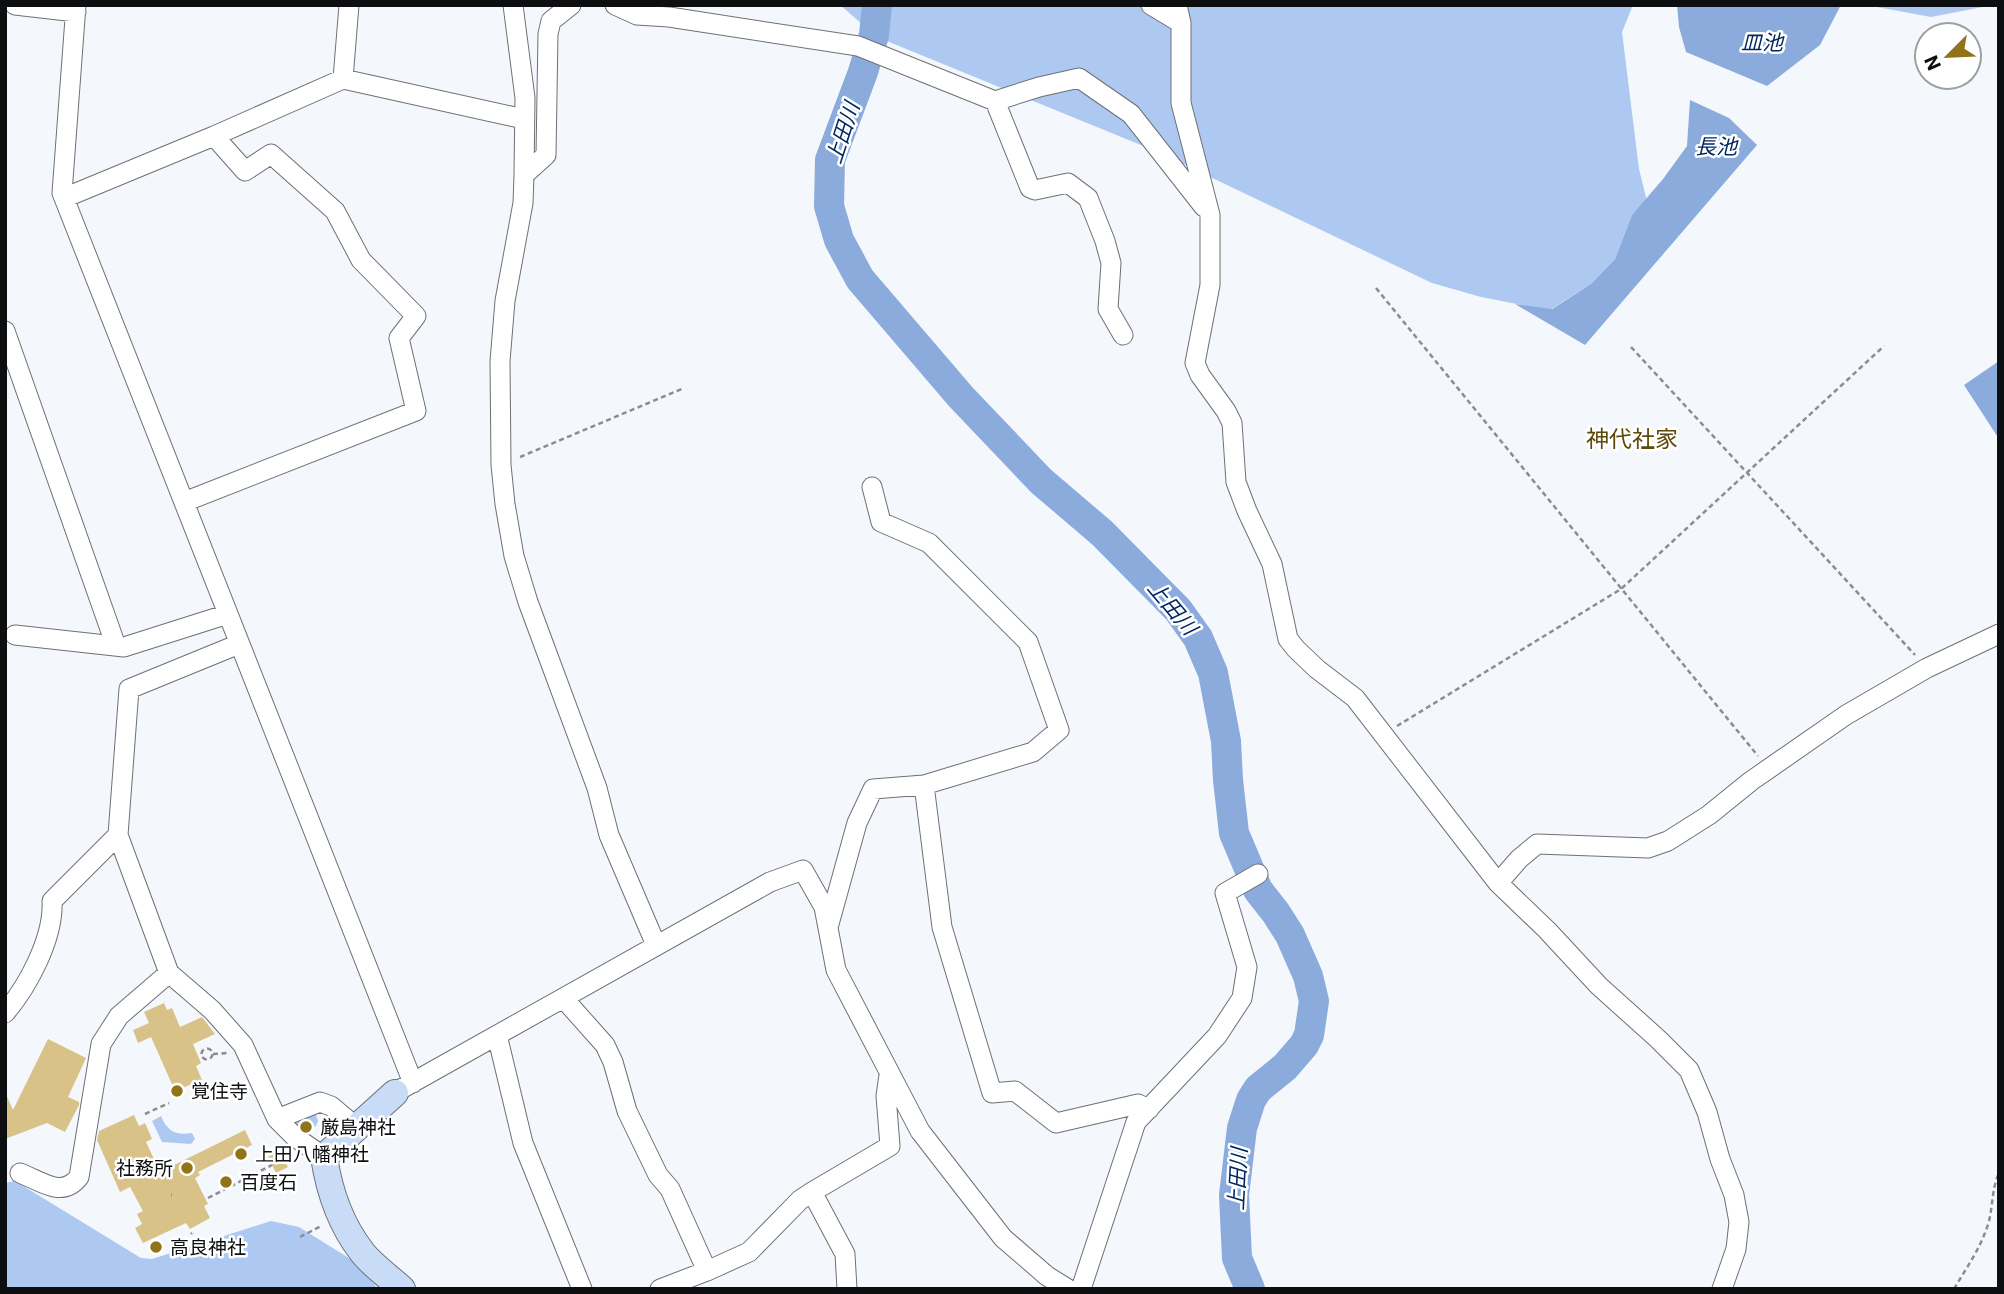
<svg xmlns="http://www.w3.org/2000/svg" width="2004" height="1294" font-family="Roboto,'Noto Sans JP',sans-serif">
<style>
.green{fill:#aec9f1}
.water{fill:#8babdc}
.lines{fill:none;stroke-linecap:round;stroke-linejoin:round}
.river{stroke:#8babdc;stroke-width:30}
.building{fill:#d8c288}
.street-casing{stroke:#6d7075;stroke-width:21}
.secondary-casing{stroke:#6d7075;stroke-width:28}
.path{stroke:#8b8d91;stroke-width:2.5;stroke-dasharray:5 3.5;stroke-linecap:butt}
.street{stroke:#fff;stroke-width:19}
.secondary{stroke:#c8dbf7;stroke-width:26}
.poi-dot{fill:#91741a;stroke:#fff;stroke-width:2.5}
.labels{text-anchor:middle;stroke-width:5;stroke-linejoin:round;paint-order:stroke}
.poi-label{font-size:19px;fill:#0d0e0f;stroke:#fff;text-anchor:start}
.water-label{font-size:21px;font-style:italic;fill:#012961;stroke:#fff}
.quarter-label{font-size:23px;fill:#5d4909;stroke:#fff}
</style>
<rect width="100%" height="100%" fill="#f4f7fc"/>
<path class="green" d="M840,5h793l-11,27 17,137 8,32 -15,14 -17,44 -24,25 -40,25 -14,-1 -56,-11 -49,-14 -274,-131 -281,-115z
M1866,5h127l-62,12z
M315,1111l3,10 -2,5 -12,5 -9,-3 -6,-8z
M161,1116c6,15 15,20 31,17l3,6 -4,5 -29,-2 -10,-21z
M15,1181l126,77 11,1 119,-38 28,6 58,36 21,26h-373v-106z"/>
<path class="water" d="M1677,5h164l-21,40 -53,41 -81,-34 -7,-25z
M1690,100l39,18 28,27 -172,200 -70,-41 37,5 39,-25 24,-25 17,-44 31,-36 24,-33z
M1999,361v78l-35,-54z"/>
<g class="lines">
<path class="river" d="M877,5l-3,30 -11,37 -33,88 -1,46 10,34 21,39 101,118 80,84 61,52 76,77 20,28 15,35 13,68 2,39 6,53 24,57 18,23 14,22 18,41 6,25 -5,34 -5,10 -19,22 -27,22 -7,11 -9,28 -8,67 3,63 13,31"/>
</g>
<path class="building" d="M164,1003l3,7 5,-2 8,19 22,-10 13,17 -22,10 8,19 -5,3 6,14 -27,11 -24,-54 -13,6 -5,-13 16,-7 -5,-11z
M48,1039l38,19 -18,39 11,5v3l-14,27 -18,-9 -42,16v-47l8,18z
M134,1115l5,11 6,-3 7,16 -6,3 14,30 85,-42 7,15 -54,27 2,3 -5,3 13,26 -4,2 6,12 -20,11 -4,-6 -43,20 -8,-15 7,-4 -5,-10 6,-3 -13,-24 -10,5 -23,-52 2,-9z
M280,1151l8,16 -12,6 -8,-16z"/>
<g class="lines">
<g class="street-casing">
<path id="street" d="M15,5l61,7
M76,5l-14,188 351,890
M513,5l12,93 -1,77 -1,28 -18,98 -5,60 1,104 4,39 9,52 14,46 69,186 12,47 47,110
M615,5l22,10 32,2 189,29 137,55 44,-14 40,-9 52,36 73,93
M1151,5l30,18
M1177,5l4,18v80l29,112v70l-15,78 5,12 26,36 6,12 4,59 11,29 25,53 16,75 8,10 21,20 38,29 143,185 49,47 52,56 59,53 31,31 18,42 13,47 14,36 5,27 -3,27 -14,40
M343,79l6,-74
M995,101l35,87 5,2 33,-7 20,15 17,43 6,22 -3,46 15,26
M524,175l22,-20 2,-121 3,-13 20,-16
M64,198l150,-62 129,-57 181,40
M5,331l111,315
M872,487l9,35 48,21 99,99 31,88 -26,22 -109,33 18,142 50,166 23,-2 41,32 82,-19 11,5
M184,502l232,-91 -17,-73 17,-22 -55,-56 -26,-49 -64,-57 -26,17 -31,-35
M15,635l109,12 104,-33
M118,835l11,-146 110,-45
M1498,883l21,-24 18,-15 111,4 20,-7 41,-26 42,-34 95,-66 81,-47 72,-34
M829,924l28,-101 16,-34 51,-4
M564,999l41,46 8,17 14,49 31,64 12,14 37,82 -47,18
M5,1013c23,-27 49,-75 47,-112l66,-66 51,138 43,37 31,35 34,74 18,18 29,20
M497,1035l26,108 59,146
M401,1089l369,-207 33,-12 21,37 12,63 84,161 83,107 44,38 21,13
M277,1119l43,-17 11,4 25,21
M20,1173c21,8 42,26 59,4l22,-133 18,-28 50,-43
M707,1271l42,-19 51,-52 12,-8
M847,1289l-2,-35 -33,-62 78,-46 -4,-50 3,-21
M1081,1289l55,-167 81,-86 25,-38 5,-31 -22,-74 33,-19"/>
</g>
<g class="secondary-casing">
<path id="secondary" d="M395,1093l-71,64c5,33 17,68 38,95 10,13 27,25 40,37"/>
</g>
<path class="path" d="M1376,288l382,468
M1631,347l284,308
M520,457l164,-69
M1397,726l224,-137 263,-243
M201.5 1054a5.5 5.5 0 1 1 11 0a5.5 5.5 0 1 1-11 0Z
M213,1054l14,-1
M145,1114l24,-11
M284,1159l7,-4
M171,1195h1
M208,1198l64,-33
M191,1234l1,-1
M300,1237l21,-11
M1954,1289c13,-22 28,-43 35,-68 4,-17 3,-33 10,-48"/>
<use href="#street" class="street"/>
<use href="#secondary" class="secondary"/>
</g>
<g class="poi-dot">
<circle cx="177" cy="1091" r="7"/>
<circle cx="306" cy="1127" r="7"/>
<circle cx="241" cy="1154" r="7"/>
<circle cx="187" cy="1168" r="7"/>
<circle cx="226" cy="1182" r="7"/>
<circle cx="156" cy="1247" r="7"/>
</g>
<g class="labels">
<g class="poi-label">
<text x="191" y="1098">覚住寺</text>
<text x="320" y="1134">厳島神社</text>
<text x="255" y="1161">上田八幡神社</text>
<text x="173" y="1175" text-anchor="end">社務所</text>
<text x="240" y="1189">百度石</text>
<text x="170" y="1254">高良神社</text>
</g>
<g class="water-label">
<text x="1762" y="50">皿池</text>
<text transform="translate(843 133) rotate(-72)" y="7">上田川</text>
<text x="1716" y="154">長池</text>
<text transform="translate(1172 608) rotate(50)" y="7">上田川</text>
<text transform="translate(1238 1179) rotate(-87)" y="7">上田川</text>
</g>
<g class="quarter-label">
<text x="1632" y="447">神代社家</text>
</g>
</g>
<rect width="2004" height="1294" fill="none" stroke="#0d0e0f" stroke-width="14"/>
<g transform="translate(1948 56) rotate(246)"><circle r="33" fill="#ffffff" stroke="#9e9f9f" stroke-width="2"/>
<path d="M0-5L12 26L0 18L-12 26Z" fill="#91741a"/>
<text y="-10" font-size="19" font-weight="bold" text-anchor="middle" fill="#0d0e0f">N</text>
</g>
</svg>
